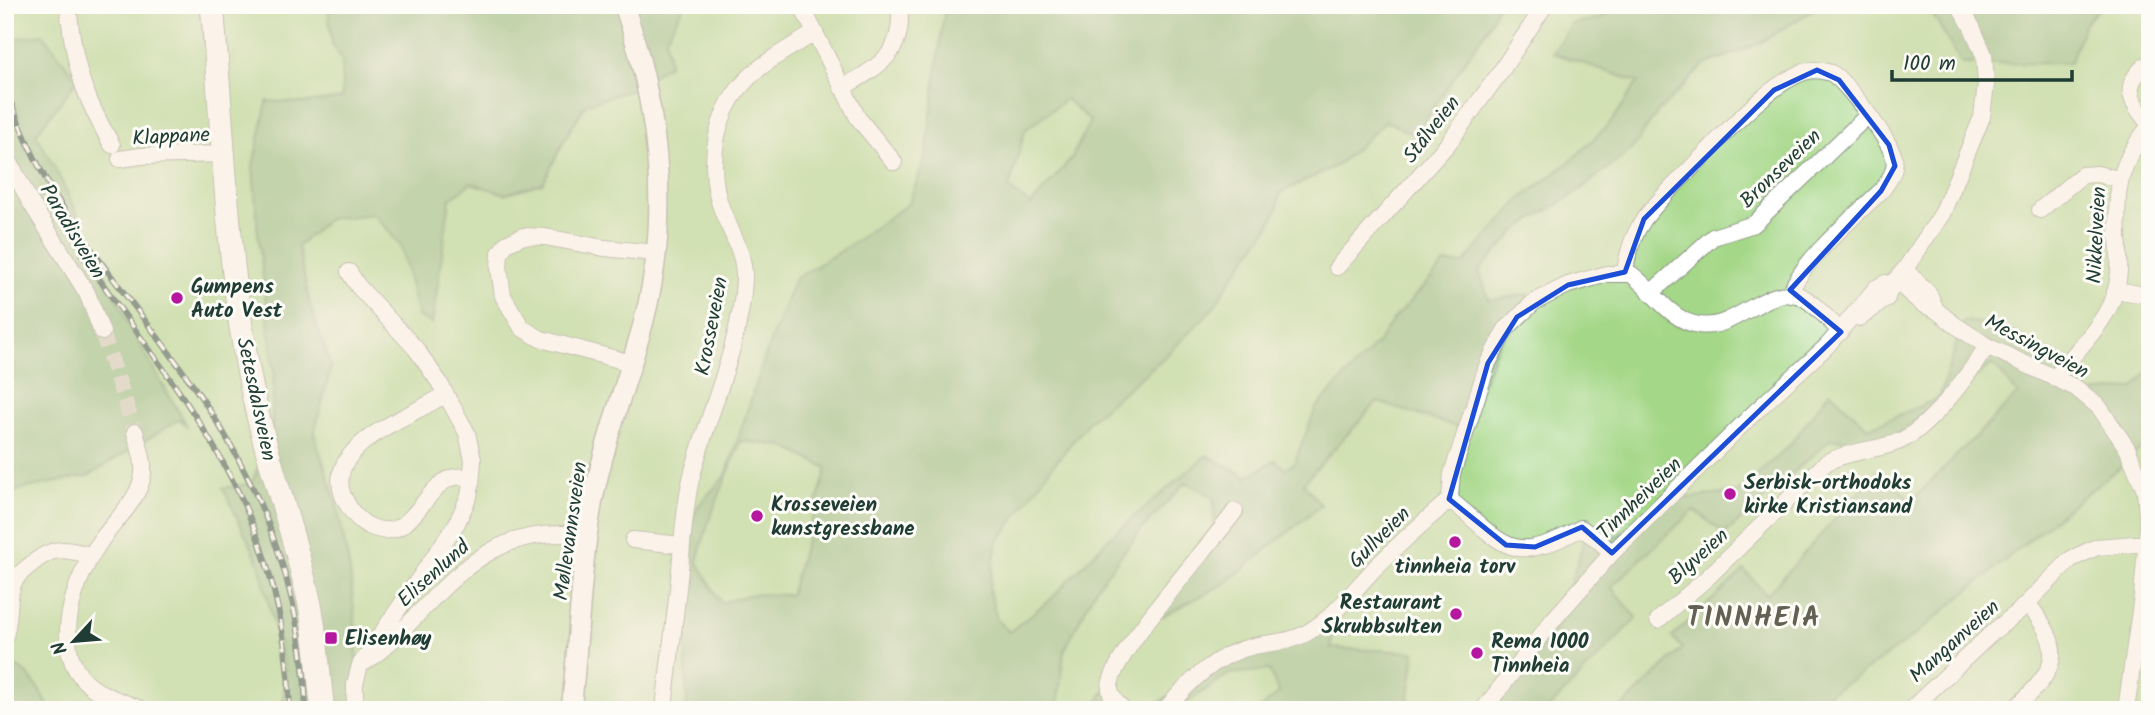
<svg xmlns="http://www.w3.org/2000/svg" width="2155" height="715" font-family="Kalam,sans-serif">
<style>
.green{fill:#a4d787;stroke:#628a5e;stroke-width:2}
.forest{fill:#83b874;stroke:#517a54;stroke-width:2;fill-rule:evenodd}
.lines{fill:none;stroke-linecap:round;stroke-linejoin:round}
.minor-tunnel{stroke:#cdc7b8;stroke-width:16;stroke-dasharray:16 8;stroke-linecap:butt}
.minor-casing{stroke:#8c9486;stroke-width:18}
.major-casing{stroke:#8c9486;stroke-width:22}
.highway-casing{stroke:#8c9486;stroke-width:25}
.minor{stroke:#fff;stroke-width:16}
.major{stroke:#fff;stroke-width:19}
.highway{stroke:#fff;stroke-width:23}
.rail-casing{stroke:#1f3d34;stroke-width:6}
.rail{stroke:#fdfcf7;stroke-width:3.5;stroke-dasharray:10;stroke-linecap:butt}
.marked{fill:none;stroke:#1d4ed8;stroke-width:5;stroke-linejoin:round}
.poi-dot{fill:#b5179e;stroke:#fdfcf7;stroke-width:2.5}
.labels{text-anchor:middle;stroke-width:6;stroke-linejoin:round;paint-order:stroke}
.street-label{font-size:21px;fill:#1f3d34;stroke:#fdfcf7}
.poi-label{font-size:21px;font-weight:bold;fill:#1f3d34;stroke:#fdfcf7;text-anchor:start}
.district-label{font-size:28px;font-weight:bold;letter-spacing:2px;fill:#636054;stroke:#fdfcf7}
</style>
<rect width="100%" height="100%" fill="#fdfcf7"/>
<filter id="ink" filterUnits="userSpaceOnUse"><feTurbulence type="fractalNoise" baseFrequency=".0143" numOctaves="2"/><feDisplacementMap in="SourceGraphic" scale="14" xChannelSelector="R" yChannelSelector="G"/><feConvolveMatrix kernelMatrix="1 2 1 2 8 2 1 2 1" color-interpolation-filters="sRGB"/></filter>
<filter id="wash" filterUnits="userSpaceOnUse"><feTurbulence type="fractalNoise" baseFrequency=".00686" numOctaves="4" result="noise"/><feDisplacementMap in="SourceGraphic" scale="28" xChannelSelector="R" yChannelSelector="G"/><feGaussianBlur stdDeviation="1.57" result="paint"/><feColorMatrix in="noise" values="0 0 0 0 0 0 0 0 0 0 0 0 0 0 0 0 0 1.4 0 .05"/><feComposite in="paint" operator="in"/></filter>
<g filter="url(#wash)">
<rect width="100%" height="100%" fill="#f8ead9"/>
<path class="green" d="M5,5h2145v705h-2145z"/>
<path class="forest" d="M328,5h357l-19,32 3,27 -36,25 -47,15 -19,31 -24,48 -38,11 -34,-11 -21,16 -18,125 -14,-8 -17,-70 -27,-32 -46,5 -30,27 12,59 21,62 -17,67 22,67 14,70 7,71 -2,68h-72l2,-40 -26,-107 -36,-75 28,-4 20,-45 3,-68 -16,-137 -5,-68 14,-65 39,2 36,-5v-39l-10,-15z
M945,5h553l-10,22 -73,108 -29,-14 -47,43 -59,29 -2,14 -10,21 -34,47 -20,32 -47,48 -77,65 -40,49 -53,74 -8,46 8,31 12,12 42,-33 57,-60 99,-84 40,22 28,-17 11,9 8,-6 22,-55 64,-68 12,-19 53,-58 18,1 59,-66 51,-39 39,-38 26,-39 -85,-29 19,-29 30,-6 10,-13h209l-61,38 -56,22 -46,47 -27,38 -55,43 -57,35 -40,43 10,29 40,-6 -25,36 -40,99 -87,-27 -74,81 18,22 -95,78 -88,46 76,-103v-28l-28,-16 -47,50 -43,56 -32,63 -6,53 11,6h-382l-3,-163 14,-41 28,-31 44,-133 25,-63 58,-36 56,-40 17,-47zM1066,99l24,22 -19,38 -40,46 -22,-17 16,-58zM741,441l42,5 44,22 -37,127 -38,-1 -31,9 -24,-42 12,-40z
M1927,5h175l-18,20 -14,38 -108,1z
M43,34l34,46 -41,54c33,57 58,117 87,177 19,40 42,78 65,116l-8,-8 -92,57 -67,13 -16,10v-459z
M1964,321l40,5 32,18 48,50 50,-6 16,-19v71l-27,25 -53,41 -155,129 -56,40 -57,35h-183l64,-62 -11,-11 72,-67 23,25 112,-125 32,31 107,-107 -25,-30 -108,78 -54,-3 -106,95 -31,-24 -83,77 26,31 -90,92h-54l45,-58 21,-30 29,-94 24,10 33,-18 29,-31 5,10 59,-7 51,-46 41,-55 38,37 71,-30z
M1336,615l-5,33 84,4 -8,58h-149l21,-17 -10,-23 -40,4 -53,36h-83l11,-19 18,13 25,5 30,-18 62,-45 49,-9z
M5,664c25,1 34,28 46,46h-46z"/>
</g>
<g filter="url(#ink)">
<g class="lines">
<path class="minor-tunnel" d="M102,332l33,100"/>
<g class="minor-casing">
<path id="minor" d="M68,5c6,60 14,88 44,140
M801,5l57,113 36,44
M2150,62c-31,23 -20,38 0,63
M842,88c36,-21 64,-35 57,-83
M5,153l24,47 58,93 15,39
M120,159l21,-3 84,-2
M2040,210l42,-35 15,-1 22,5
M1337,267l110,-122 52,-71 46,-69
M1905,269l24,25 7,16
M349,272l9,14 58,63 23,33 28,51 6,27 -2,25 -2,11 -12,27 -97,142 -5,19v26
M1625,273c2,-19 8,-38 19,-54 15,-20 34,-37 51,-55 26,-26 83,-92 120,-94 4,0 12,2 16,3 14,7 60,69 63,85 3,12 -6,24 -13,33 -25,24 -83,73 -91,104
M1895,280l27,24 14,6 19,15 32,21 89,42 23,19 28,41 18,43 3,35 -6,70 -16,114
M2116,290l34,6
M1651,293l62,-56 41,-13 114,-109
M1860,318l27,-20 4,-13 14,-16 37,-55 40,-97 4,-33 -2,-29 -12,-28 -13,-22
M631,363l-90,-24 -19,-11 -19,-32 -4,-28 1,-15 6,-9 17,-8 22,1 59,11 52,5
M2056,377c20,-28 51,-53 60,-88 5,-17 3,-36 2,-53 -3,-46 1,-74 32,-110
M444,395c-30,21 -121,49 -101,101 6,13 16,26 28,31 49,21 53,-63 100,-49
M135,432c4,15 11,32 7,47 -6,24 -29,43 -42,63 -25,35 -52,109 -11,143 14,12 36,17 53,25
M1449,499c55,43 59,70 132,29l17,12 14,13
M633,540l48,5
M1658,620l48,-41 121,-117c22,-11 45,-11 68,-19 33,-11 74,-69 92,-97
M5,636c5,-16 3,-34 7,-49 3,-10 10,-15 17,-21 23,-20 33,-18 61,-11
M365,662c20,-13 36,-30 52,-47 52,-55 90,-90 171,-79
M664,710c5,-51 13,-102 17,-153 2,-26 4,-52 10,-78 16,-64 50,-134 53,-199 1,-25 -11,-44 -20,-65 -14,-32 -13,-72 1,-104 17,-38 55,-58 90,-78
M1124,710c-7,-6 -14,-13 -14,-22 -1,-32 102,-144 125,-177
M1165,710c24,-28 51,-56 89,-64 19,-4 39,-4 56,-15 26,-16 44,-41 65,-63 22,-22 46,-44 71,-65l4,-6 2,-23 36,-111 18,-34 28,-27 34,-17 39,-11h24c22,16 39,47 68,51 37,6 67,-41 101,-29 13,5 31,26 41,36
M1483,710l70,-90 59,-67 145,-143 70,-64 49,-58 10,-5 5,2
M1910,710l83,-78 26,-21 52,-52 26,-12 50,-4
M2013,710c44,-40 54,-59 14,-107"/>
</g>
<g class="major-casing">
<path id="major" d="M571,710c9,-75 9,-160 27,-233 12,-52 31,-101 45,-153 29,-107 16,-215 -19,-319"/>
</g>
<g class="highway-casing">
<path id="highway" d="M212,5c11,121 14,245 36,364 14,80 45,156 62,236 7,35 8,70 13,105"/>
</g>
<use href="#minor" class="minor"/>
<use href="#major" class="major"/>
<use href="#highway" class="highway"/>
<g class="rail-casing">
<path id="rail" d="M5,87c14,38 30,75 51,110 45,72 102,135 149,206 61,92 98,195 101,307
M82,254c48,72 104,139 145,216 40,73 61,157 63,240"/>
</g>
<use href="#rail" class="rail"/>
</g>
</g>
<path d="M0 0H2155V715H0ZM1817,70l22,10 50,65 6,21 -14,25 -91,99 51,42 -229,221 -30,-26 -47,20 -29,-2 -57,-46 39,-136 29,-46 51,-32 57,-13 19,-53 130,-129z" fill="#f8ead9" fill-opacity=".55" fill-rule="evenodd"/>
<path class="marked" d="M1817,70l22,10 50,65 6,21 -14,25 -91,99 51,42 -229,221 -30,-26 -47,20 -29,-2 -57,-46 39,-136 29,-46 51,-32 57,-13 19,-53 130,-129z"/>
<g class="poi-dot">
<circle cx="177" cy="298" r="7"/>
<circle cx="1730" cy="494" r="7"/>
<circle cx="757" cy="516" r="7"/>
<circle cx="1455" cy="542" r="7"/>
<circle cx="1456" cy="614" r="7"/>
<rect x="324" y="631" width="14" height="14" rx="3.5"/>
<circle cx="1477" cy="653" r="7"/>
</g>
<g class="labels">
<g class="street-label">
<text transform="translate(1431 129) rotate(-52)" y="7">Stålveien</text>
<text transform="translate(171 136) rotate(-3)" y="7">Klappane</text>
<text transform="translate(1780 168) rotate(-44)" y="7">Bronseveien</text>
<text transform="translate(73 231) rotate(59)" y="7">Paradisveien</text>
<text transform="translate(2096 235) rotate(-87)" y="7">Nikkelveien</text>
<text transform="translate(711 326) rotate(-79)" y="7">Krosseveien</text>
<text transform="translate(2037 346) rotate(28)" y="7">Messingveien</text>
<text transform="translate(257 399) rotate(78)" y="7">Setesdalsveien</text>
<text transform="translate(1639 498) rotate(-44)" y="7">Tinnheiveien</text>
<text transform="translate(570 531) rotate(-82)" y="7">Møllevannsveien</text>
<text transform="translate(1379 537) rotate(-45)" y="7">Gullveien</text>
<text transform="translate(1698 556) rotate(-42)" y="7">Blyveien</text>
<text transform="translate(433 573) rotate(-42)" y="7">Elisenlund</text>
<text transform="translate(1954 641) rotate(-42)" y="7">Manganveien</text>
</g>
<g class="poi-label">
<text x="191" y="293">Gumpens<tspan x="191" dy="24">Auto Vest</tspan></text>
<text x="1744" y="489">Serbisk-orthodoks<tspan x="1744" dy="24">kirke Kristiansand</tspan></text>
<text x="771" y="511">Krosseveien<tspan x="771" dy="24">kunstgressbane</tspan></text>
<text x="1455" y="573" text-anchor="middle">tinnheia torv</text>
<text x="1442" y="609" text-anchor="end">Restaurant<tspan x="1442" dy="24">Skrubbsulten</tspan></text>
<text x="345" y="645">Elisenhøy</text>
<text x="1491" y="648">Rema 1000<tspan x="1491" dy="24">Tinnheia</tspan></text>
</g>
<g class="district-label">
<text x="1754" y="626">TINNHEIA</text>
</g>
</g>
<rect width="2155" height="715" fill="none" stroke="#fdfcf7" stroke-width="28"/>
<g transform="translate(74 641) rotate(244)" stroke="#fdfcf7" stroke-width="5" paint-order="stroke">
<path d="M0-5L12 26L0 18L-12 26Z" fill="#1f3d34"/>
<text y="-10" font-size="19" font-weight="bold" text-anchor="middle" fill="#1f3d34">N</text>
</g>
<path d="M1892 70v10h180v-10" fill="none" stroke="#1f3d34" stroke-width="3.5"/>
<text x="1903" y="70" font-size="21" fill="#1f3d34" stroke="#fdfcf7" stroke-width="5" paint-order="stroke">100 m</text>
</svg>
